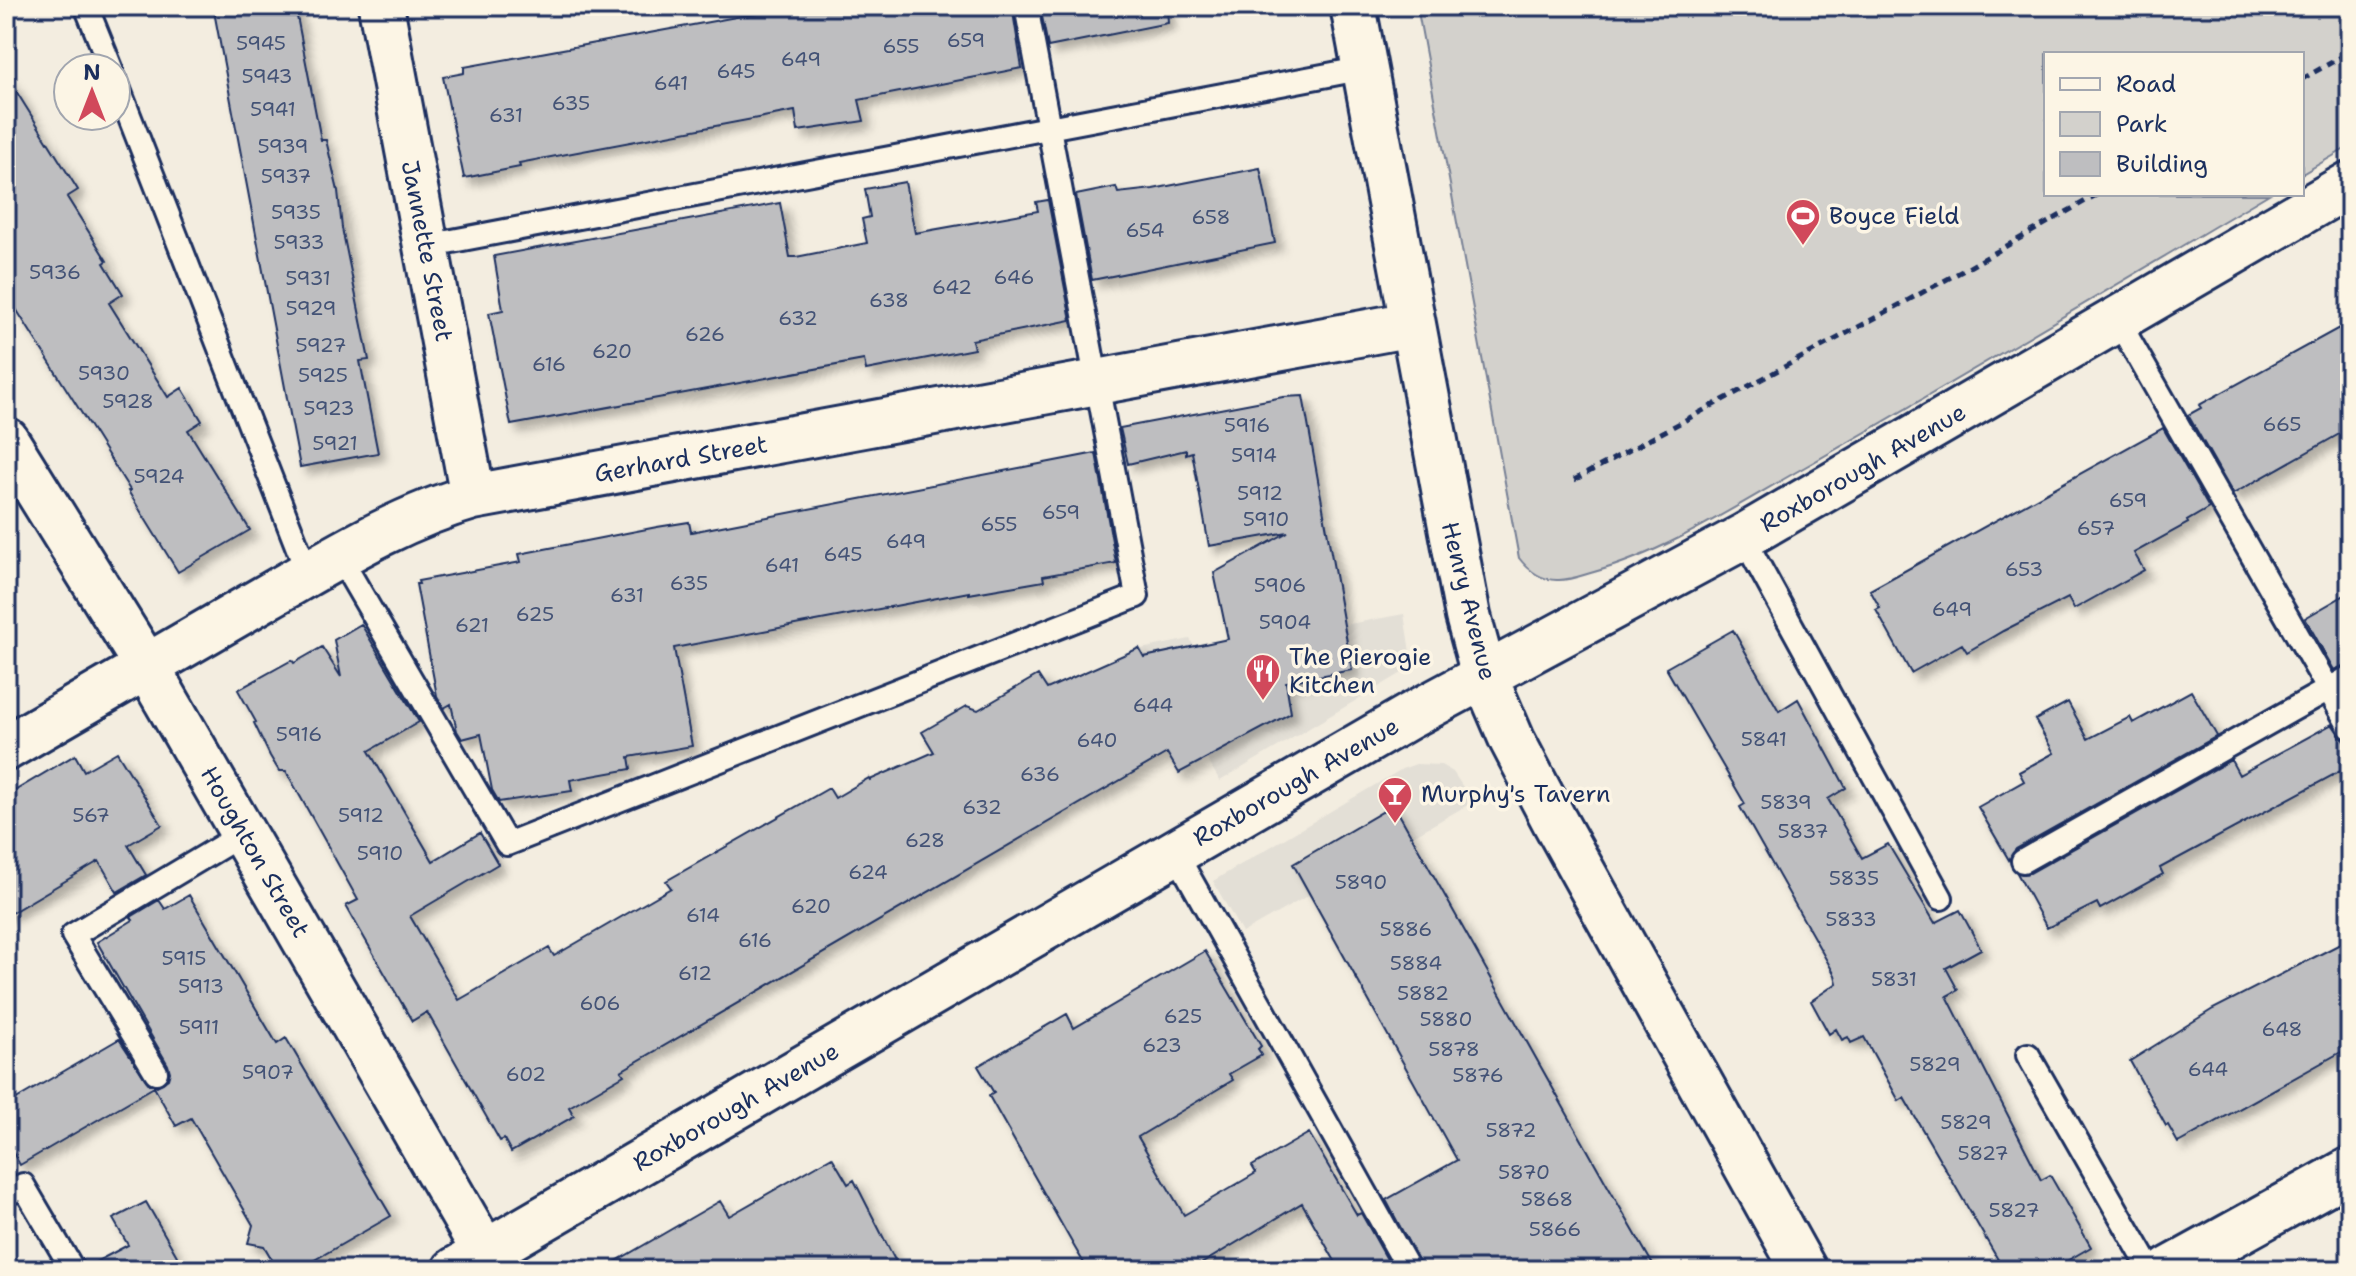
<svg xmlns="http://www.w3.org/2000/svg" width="2356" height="1276" font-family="'Shantell Sans',sans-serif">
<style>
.built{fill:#e3dfd6}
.green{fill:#d3d1cc;stroke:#778095;stroke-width:2}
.building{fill:#bebec0;stroke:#1b2f5e;stroke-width:2;filter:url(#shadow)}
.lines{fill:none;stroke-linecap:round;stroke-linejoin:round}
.lane-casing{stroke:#1b2f5e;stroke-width:28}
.street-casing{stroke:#1b2f5e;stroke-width:50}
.primary-casing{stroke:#1b2f5e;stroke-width:50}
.path{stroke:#1b2f5e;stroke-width:5;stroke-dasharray:8 6;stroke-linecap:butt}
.lane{stroke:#fcf5e5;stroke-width:22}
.street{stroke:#fcf5e5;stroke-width:44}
.primary{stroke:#fcf5e5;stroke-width:44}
.labels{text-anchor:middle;stroke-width:7;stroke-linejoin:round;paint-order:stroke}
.number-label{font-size:20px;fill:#445376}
.poi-label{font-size:24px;fill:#1b2f5e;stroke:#fcf5e5;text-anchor:start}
.street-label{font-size:24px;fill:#1b2f5e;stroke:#fcf5e5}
</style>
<defs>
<filter id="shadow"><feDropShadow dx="7" dy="7" stdDeviation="4" flood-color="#0004"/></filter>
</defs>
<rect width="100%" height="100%" fill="#f3ede0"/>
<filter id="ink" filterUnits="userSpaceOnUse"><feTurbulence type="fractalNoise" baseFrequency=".0125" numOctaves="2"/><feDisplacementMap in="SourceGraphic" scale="16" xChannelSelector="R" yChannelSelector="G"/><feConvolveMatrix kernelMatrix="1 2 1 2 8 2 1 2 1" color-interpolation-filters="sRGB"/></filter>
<g filter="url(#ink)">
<path class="built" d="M1404,614l6,38 -2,11 -6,10 -182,108 -79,-132 49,-10 7,13z
M1416,764l25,1 12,7 20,30 -231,131 -29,-52 189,-112z"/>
<path class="green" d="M1417,6h933v140l-48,28v-120h-256v140h223c-154,92 -308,184 -464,273 -68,38 -136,84 -211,105 -11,3 -23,8 -35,8 -17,1 -30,-9 -40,-22z"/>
<path class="building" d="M213,6h82l26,134h5l12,51 4,37 27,132 -9,1 18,92 -78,14z
M816,6h196l10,62 -163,32 5,21 -66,10 -3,-20 -276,52 1,4 -56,11 -21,-101 21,-4v-6l66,-12 206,-38z
M1040,6h127l1,17 -120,24z
M6,75l72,115 -11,7 40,64 -3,2 19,31 -14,9 59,94 14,-9 20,33 -14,9 62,100 -72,42 -50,-81 2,-1 -124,-197z
M1260,168l15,75 -183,37 -16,-85 40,-8 2,6 35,-4z
M905,182l10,51 123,-22 -2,-9 12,-2 23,120 -99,20 2,9 -108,21 -2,-10 -353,65 -22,-112 14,-3 -9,-54 286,-53 10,54h6l71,-14 -5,-24 8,-2 -5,-28z
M2350,322v106l-117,66 -45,-79 13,-7 -2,-3z
M1303,396l49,274 -66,12 5,31 -112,60 -12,-20 -546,318 3,4 -55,32 5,9 -63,36 -7,-13 -4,2 -73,-129 -15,9 -66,-115 12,-6 -72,-129h-7l-9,-15 -16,-33 2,-1 -18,-32 54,-30 2,3 28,-16 19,30 -7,-37 27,-16 58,98 -50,29 64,110 47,-28 18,31 -88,52 49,84 90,-52 5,8 117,-68 -5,-7 163,-93 6,10 34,-20 1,2 64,-28 -12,-20 45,-26 11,4 60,-35 9,14 92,-41 5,9 84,-18 -14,-66 74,-41 -79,14 -17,-94 -6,2v-4l-58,14 -8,-36 163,-31z
M2163,428l46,80 -22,13 1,2 -54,30 10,17 -70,39 -6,-11 -65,33 -36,21 -5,-8 -51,29 -35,-63 4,-2 -10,-18z
M1096,453l20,110 -73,13 1,5 -75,13v-2l-295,56 18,98 -63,11 2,12 -61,11 2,11 -73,11 -7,-12 -11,-56 -19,5 -5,-8 -6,-27 -7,4 -7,-12 -21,-112h3l-1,-3 103,-19 -2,-8 138,-27 32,-5 2,10z
M2350,592v71l-16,7 -29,-52z
M1733,630l46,81 19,-12 48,89 -18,11 34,59 26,-14 47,79 25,-13 21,39 -35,19 12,22 -11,6 94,184 9,-5 41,72 -40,23h-47l-100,-172 -5,3 -35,-64 -13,6 -3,-6 -6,3 -6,-11 -7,5 -18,-33 26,-18 -2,-8 -95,-168 5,-3 -79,-136z
M2191,691l26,45 -201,113 -7,11 -31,-53 46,-26 -5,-9 35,-19 -19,-33 33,-18 20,37 42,-22 3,6z
M2332,724l18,26v16l-190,102 3,6 -63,35 -3,-6 -50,25 -30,-55h13l201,-113 8,15z
M117,752l45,73 -34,20 18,30 -29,17 -18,-31 -93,55v-120l69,-41 9,16z
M1394,805l212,378 50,87h-233l-37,-70 71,-40 -164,-296z
M189,895l88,149 9,-6 105,178 -94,54h-19l-14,-24 -16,-3 5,-18 -62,-107 -15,8 -22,-39 -134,78 -14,-24v-36l113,-66 30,45 8,2 11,-7 2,-7 -2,-7 -71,-123 36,-22 -2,-3 28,-17 6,9z
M2350,939v108l-172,96 -10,-18 -2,1 -36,-65 83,-52z
M1205,951l56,95 -3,3 4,6 -33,19 4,6 -95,57 46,78 72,-42 -4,-7 57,-33 48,82 4,-2 32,57h-53l-38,-67 -111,67h-103l-13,-22 -86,-152 5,-3 -16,-27 89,-52 7,14z
M832,1157l16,27 6,-4 46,90h-299l119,-69 9,15z
M146,1202l39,68h-98l-1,-3 42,-22 -15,-26z"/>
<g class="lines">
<g class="lane-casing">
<path id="lane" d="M86,6l25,62
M116,82l192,492
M426,246l939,-178
M2117,319l233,408
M1743,537l198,361
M339,556l168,288 630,-248 -111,-590
M1175,852l234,418
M2023,861l327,-184
M2028,1055l123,215
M156,1072l-83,-137 171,-102
M6,1195l17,-10 50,85"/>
</g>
<g class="street-casing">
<path id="street" d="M381,6l92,491
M6,440l141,227 348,603
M6,748c86,-50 173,-100 259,-150 67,-38 133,-80 208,-101l939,-173
M455,1270l955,-554 333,-179 607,-353
M2169,1270l181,-100"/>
</g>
<g class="primary-casing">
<path id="primary" d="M1353,6l115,610 16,59 28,65 43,82 249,448"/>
</g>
<path class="path" d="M2302,79l48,-27
M1574,480l392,-211 132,-75"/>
<use href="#lane" class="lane"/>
<use href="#street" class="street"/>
<use href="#primary" class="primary"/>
</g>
</g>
<defs>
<g id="stadium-pin" transform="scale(1.8)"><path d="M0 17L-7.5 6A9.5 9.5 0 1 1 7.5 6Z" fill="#d1495b" stroke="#fcf5e5"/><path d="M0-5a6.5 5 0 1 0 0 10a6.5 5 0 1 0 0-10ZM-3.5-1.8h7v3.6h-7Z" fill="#fff"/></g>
<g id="restaurant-pin" transform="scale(1.8)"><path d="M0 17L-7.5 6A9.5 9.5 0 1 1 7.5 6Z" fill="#d1495b" stroke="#fcf5e5"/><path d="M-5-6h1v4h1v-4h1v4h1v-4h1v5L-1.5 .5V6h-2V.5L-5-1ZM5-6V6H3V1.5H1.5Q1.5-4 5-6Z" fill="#fff"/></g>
<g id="bar-pin" transform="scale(1.8)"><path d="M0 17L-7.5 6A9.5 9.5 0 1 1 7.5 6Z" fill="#d1495b" stroke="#fcf5e5"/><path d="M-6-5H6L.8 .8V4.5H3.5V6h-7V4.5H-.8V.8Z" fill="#fff"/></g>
</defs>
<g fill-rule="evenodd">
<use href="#stadium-pin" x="1803" y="216"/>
<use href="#restaurant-pin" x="1263" y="671"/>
<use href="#bar-pin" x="1395" y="794"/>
</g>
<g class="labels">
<g class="number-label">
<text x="966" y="47">659</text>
<text x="261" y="50">5945</text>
<text x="901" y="53">655</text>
<text x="801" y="66">649</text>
<text x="736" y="78">645</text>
<text x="267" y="83">5943</text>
<text x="671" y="90">641</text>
<text x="571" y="110">635</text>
<text x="273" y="116">5941</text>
<text x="506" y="122">631</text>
<text x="283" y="153">5939</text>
<text x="286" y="183">5937</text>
<text x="296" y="219">5935</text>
<text x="1211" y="224">658</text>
<text x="1145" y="237">654</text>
<text x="299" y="249">5933</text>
<text x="55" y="279">5936</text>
<text x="1014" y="284">646</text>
<text x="308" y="285">5931</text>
<text x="952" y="294">642</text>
<text x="889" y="307">638</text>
<text x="311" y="315">5929</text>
<text x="798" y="325">632</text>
<text x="705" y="341">626</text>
<text x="321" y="352">5927</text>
<text x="612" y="358">620</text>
<text x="549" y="371">616</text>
<text x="104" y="380">5930</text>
<text x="323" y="382">5925</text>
<text x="128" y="408">5928</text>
<text x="329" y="415">5923</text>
<text x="2282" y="431">665</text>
<text x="1247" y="432">5916</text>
<text x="335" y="450">5921</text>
<text x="1254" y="462">5914</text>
<text x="159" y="483">5924</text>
<text x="1260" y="500">5912</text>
<text x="2128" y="507">659</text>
<text x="1061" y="519">659</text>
<text x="1266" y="526">5910</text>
<text x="999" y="531">655</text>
<text x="2096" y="535">657</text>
<text x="906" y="548">649</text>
<text x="843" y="561">645</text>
<text x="782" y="572">641</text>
<text x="2024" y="576">653</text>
<text x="689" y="590">635</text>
<text x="1280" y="592">5906</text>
<text x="627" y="602">631</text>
<text x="1952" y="616">649</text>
<text x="535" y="621">625</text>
<text x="1285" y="629">5904</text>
<text x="472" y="632">621</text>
<text x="1153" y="712">644</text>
<text x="299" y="741">5916</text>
<text x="1764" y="746">5841</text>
<text x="1097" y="747">640</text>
<text x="1040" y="781">636</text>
<text x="1786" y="809">5839</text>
<text x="982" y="814">632</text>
<text x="91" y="822">567</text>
<text x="361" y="822">5912</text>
<text x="1803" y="838">5837</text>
<text x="925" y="847">628</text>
<text x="380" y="860">5910</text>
<text x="868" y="879">624</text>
<text x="1854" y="885">5835</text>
<text x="1361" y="889">5890</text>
<text x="811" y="913">620</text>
<text x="703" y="922">614</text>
<text x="1851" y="926">5833</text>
<text x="1406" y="936">5886</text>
<text x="755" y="947">616</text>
<text x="184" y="965">5915</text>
<text x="1416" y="970">5884</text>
<text x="695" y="980">612</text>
<text x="1894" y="986">5831</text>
<text x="201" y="993">5913</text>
<text x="1423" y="1000">5882</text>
<text x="600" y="1010">606</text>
<text x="1183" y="1023">625</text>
<text x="1446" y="1026">5880</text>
<text x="199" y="1034">5911</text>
<text x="2282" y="1036">648</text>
<text x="1162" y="1052">623</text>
<text x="1454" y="1056">5878</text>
<text x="1935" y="1071">5829</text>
<text x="2208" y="1076">644</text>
<text x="268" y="1079">5907</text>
<text x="526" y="1081">602</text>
<text x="1478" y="1082">5876</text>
<text x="1966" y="1129">5829</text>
<text x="1511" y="1137">5872</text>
<text x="1983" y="1160">5827</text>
<text x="1524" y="1179">5870</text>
<text x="1547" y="1206">5868</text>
<text x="2014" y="1217">5827</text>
<text x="1555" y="1236">5866</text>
</g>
<g class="poi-label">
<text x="1829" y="224">Boyce Field</text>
<text x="1289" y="665">The Pierogie<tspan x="1289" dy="28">Kitchen</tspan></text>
<text x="1421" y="802">Murphy's Tavern</text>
</g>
<g class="street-label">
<text transform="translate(427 251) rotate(79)" y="8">Jannette Street</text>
<text transform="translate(681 459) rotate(-10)" y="8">Gerhard Street</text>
<text transform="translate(1863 468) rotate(-30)" y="8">Roxborough Avenue</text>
<text transform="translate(1469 601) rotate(76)" y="8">Henry Avenue</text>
<text transform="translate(1296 782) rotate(-30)" y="8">Roxborough Avenue</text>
<text transform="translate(255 852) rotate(60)" y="8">Houghton Street</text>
<text transform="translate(736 1107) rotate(-30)" y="8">Roxborough Avenue</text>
</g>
</g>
<rect width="2356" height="1276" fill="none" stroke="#fcf5e5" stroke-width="32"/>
<rect x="16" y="16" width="2324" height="1244" fill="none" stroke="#1b2f5e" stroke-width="3" filter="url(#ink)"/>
<rect x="2044" y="52" width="260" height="144" fill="#fcf5e5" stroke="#a2a6af" stroke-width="2"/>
<rect x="2060" y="78" width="40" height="12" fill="#fcf5e5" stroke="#a2a6af" stroke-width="2"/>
<text x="2116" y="92" font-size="24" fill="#1b2f5e">Road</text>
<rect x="2060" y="112" width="40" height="24" fill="#d3d1cc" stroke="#a2a6af" stroke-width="2"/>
<text x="2116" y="132" font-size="24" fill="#1b2f5e">Park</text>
<rect x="2060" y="152" width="40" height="24" fill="#bebec0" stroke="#a2a6af" stroke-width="2"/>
<text x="2116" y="172" font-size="24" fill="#1b2f5e">Building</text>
<g transform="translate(92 92)"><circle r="38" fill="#fcf5e5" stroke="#a2a6af" stroke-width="2"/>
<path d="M0-6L14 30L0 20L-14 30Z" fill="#d1495b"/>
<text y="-12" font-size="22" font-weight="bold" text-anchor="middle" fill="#1b2f5e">N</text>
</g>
</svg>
